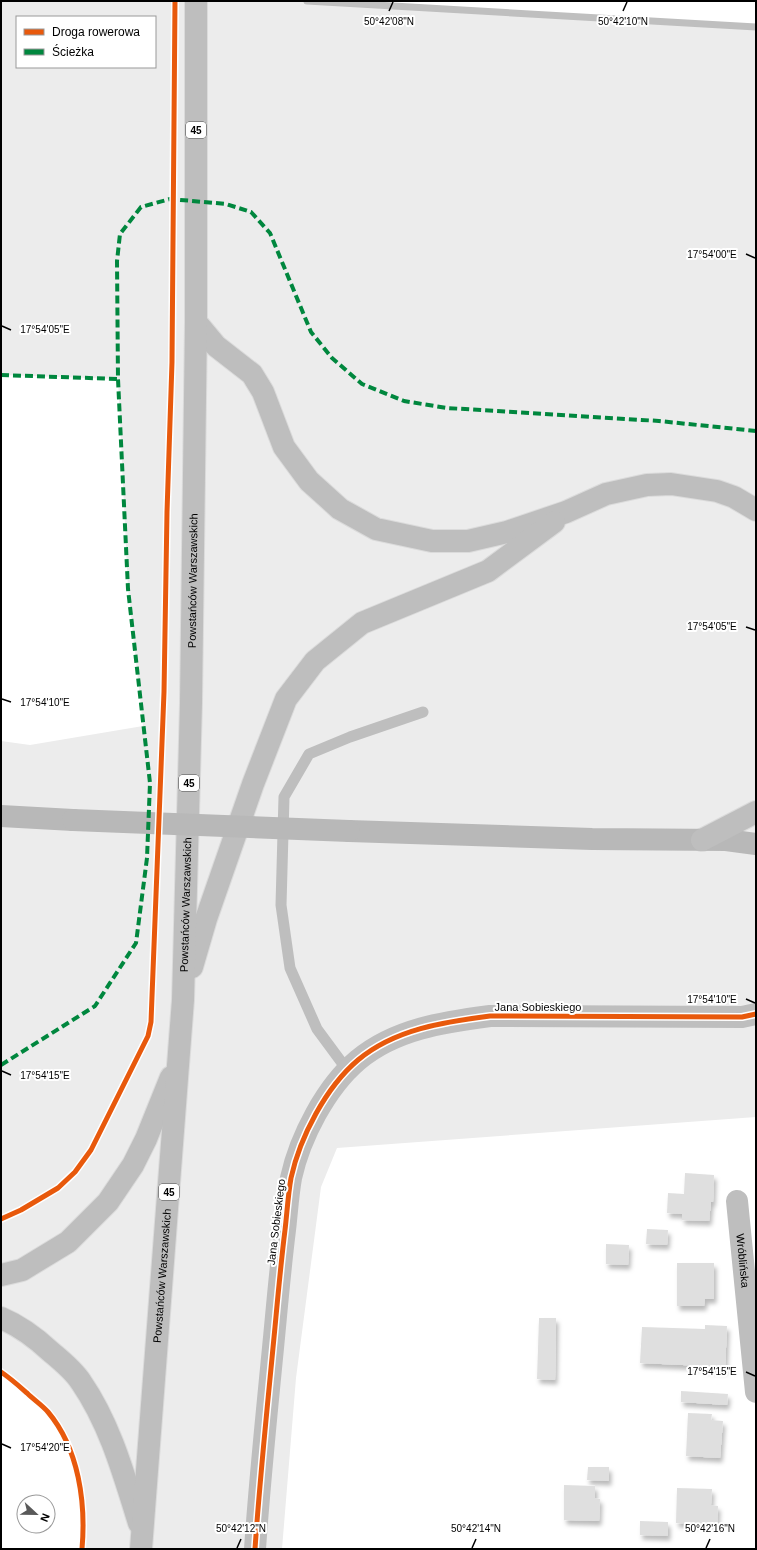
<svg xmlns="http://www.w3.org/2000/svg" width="757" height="1550" font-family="Helvetica,sans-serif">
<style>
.green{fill:#ececec;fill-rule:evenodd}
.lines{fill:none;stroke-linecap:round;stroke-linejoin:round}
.stream{stroke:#bfbfbf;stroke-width:7}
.building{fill:#dfdfdf;filter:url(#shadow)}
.primary-casing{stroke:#dbdbdb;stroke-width:24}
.service{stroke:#bebebe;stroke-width:11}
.minor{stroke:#bebebe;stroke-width:22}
.tertiary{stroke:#bebebe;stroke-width:22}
.secondary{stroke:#b8b8b8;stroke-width:22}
.primary{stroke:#bebebe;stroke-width:22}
.secondary-bridge{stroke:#b8b8b8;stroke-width:22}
.quiet{stroke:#00873e;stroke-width:4;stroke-dasharray:8 4;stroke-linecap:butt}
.cycleway-casing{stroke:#fff;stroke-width:8}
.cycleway{stroke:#e8590c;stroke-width:5}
.ticks{fill:none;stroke:#000;stroke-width:1.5}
.labels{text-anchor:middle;stroke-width:4;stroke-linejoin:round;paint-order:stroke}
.shield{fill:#fff;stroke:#4c4c4c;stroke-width:1}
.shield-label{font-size:10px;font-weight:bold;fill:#000}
.street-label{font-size:11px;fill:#000;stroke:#fff}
.ticks-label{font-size:10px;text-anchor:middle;fill:#000;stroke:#fff;stroke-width:4;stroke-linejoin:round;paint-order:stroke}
</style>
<defs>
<filter id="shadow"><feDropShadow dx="2.5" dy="4.5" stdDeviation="2" flood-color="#0004"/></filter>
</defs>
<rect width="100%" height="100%" fill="#fff"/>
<path class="green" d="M1,1h325v2l430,24v1090l-419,31 -16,39 -25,191 -14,171h-200c4,-46 -3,-100 -34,-137 -6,-7 -14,-12 -21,-19 -8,-7 -17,-15 -26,-21v-631l29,4 113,-19 -15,-137 -10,-210 -117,-4zM17,17h138v50h-138z"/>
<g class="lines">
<path class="stream" d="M307,1l449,26"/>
</g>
<path class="building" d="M685,1173l29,2 -1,27h-2l-2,19 -27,-1v-6l-15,-1 1,-20 16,1z
M647,1229l21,1 -1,15 -21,-1z
M606,1244l23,1 -1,20 -22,-1z
M677,1263h37v36h-9l-1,7h-27z
M539,1318h17l-1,62 -18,-1z
M705,1325l22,1 -2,44 -21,-1v-3l-64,-3 2,-36 63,2z
M681,1391l47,3 -1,11 -46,-3z
M688,1413l24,1 -1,6 12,1 -3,37 -34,-2z
M588,1467h21v14l-22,-1z
M564,1485l31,1v12l5,1 -1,22 -35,-1z
M677,1488l35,1 -1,16 7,1 -1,19 -41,-2z
M640,1521l28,1v14l-28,-1z"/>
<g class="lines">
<g class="primary-casing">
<g id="primary">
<path d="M196,322l20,24 36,28 11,18 21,55 25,34 31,28 36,20 56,12h36l39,-9 59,-20 40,-18 41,-9 24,-1 46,7 17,6 22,13"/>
<path d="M702,840l54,-28"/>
<path d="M192,967l14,-48 47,-135 33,-85 29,-38 47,-38 126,-52 66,-49"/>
<path d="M1,1275l21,-5 46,-28 40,-40 25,-37 13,-26 25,-62"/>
<path d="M1,1318c19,8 35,20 50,34 11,9 23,19 30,30 29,42 43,93 58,141"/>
<path id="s2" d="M141,1549l42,-549 8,-297 5,-381v-321"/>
</g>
</g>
<path class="service" d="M348,1071l-31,-42 -27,-61 -9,-63 3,-108 25,-43 41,-17 73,-25"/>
<path class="minor" id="s1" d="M737,1201l19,191"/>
<path class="tertiary" d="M255,1549c5,-74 13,-148 20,-222 3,-32 6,-65 10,-97 2,-17 3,-35 6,-52 9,-41 35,-91 67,-118 37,-31 86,-38 132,-44l252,1 14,-3"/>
<path class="secondary" d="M1,816l72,4
M349,831l243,8 134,1 30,4"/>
<use href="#primary" class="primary"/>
<path class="secondary-bridge" d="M73,820l276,11"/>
<path class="quiet" d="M1,375l117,4
M1,1065l94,-59 41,-63 11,-85 3,-75 -22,-194 -10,-210 -1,-118 3,-27 21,-27 29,-8 56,5 25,8 19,21 41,99 21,26 30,26 42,17 43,7 212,13 97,10"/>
<g class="cycleway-casing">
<path id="cycleway" d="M1,1219l20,-9 37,-22 17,-16 16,-22 57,-114 3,-14 13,-330 3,-180 5,-150 3,-361
M1,1372c9,6 18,14 26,21 7,7 15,12 21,19 31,37 38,91 34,137
M255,1549c5,-74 13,-148 20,-222 3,-32 6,-65 10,-97 2,-17 3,-35 6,-52 9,-41 35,-91 67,-118 37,-31 86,-38 132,-44l252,1 14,-3"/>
</g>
<use href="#cycleway" class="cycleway"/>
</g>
<path class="ticks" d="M389,11l4,-9M623,11l4,-9M746,254l9,4M2,326l9,4M746,627l9,3M2,699l9,3M746,999l9,4M2,1071l9,4M746,1372l9,4M2,1444l9,4M237,1548l4,-9M472,1548l4,-9M706,1548l4,-9"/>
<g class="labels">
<g class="shield">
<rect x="186" y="122" width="20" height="16" rx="3"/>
<rect x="179" y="775" width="20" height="16" rx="3"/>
<rect x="159" y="1184" width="20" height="16" rx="3"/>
</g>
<g class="shield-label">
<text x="196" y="134">45</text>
<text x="189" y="787">45</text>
<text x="169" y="1196">45</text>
</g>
<g class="street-label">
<text dy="4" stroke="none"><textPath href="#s2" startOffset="970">Powstańców Warszawskich</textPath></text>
<text dy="4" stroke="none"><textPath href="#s2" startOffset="646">Powstańców Warszawskich</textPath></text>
<text x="538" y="1011">Jana Sobieskiego</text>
<text transform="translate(276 1222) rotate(-83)" y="4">Jana Sobieskiego</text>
<text dy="4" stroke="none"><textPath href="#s1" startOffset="60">Wróblińska</textPath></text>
<text dy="4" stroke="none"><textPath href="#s2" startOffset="274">Powstańców Warszawskich</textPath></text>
</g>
</g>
<g class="ticks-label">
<text x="389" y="25">50°42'08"N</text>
<text x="623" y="25">50°42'10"N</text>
<text x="712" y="258">17°54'00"E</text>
<text x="45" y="333">17°54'05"E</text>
<text x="712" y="630">17°54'05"E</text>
<text x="45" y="706">17°54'10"E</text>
<text x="712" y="1003">17°54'10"E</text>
<text x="45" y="1079">17°54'15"E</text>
<text x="712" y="1375">17°54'15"E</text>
<text x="45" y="1451">17°54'20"E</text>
<text x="241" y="1532">50°42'12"N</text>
<text x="476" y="1532">50°42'14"N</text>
<text x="710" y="1532">50°42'16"N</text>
</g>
<rect width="757" height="1550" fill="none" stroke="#000000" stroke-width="4"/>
<rect x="16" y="16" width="140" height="52" fill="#ffffff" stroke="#999999"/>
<rect x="24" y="29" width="20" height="6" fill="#e8590c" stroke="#999999"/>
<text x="52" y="36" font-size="12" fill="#000000">Droga rowerowa</text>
<rect x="24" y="49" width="20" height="6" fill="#00873e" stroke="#999999"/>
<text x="52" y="56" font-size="12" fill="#000000">Ścieżka</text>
<g transform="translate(36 1514) rotate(112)"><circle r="19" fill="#ffffff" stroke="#999999"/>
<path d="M0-3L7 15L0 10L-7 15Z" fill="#595959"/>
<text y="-6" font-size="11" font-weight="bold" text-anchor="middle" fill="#000000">N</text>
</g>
</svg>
